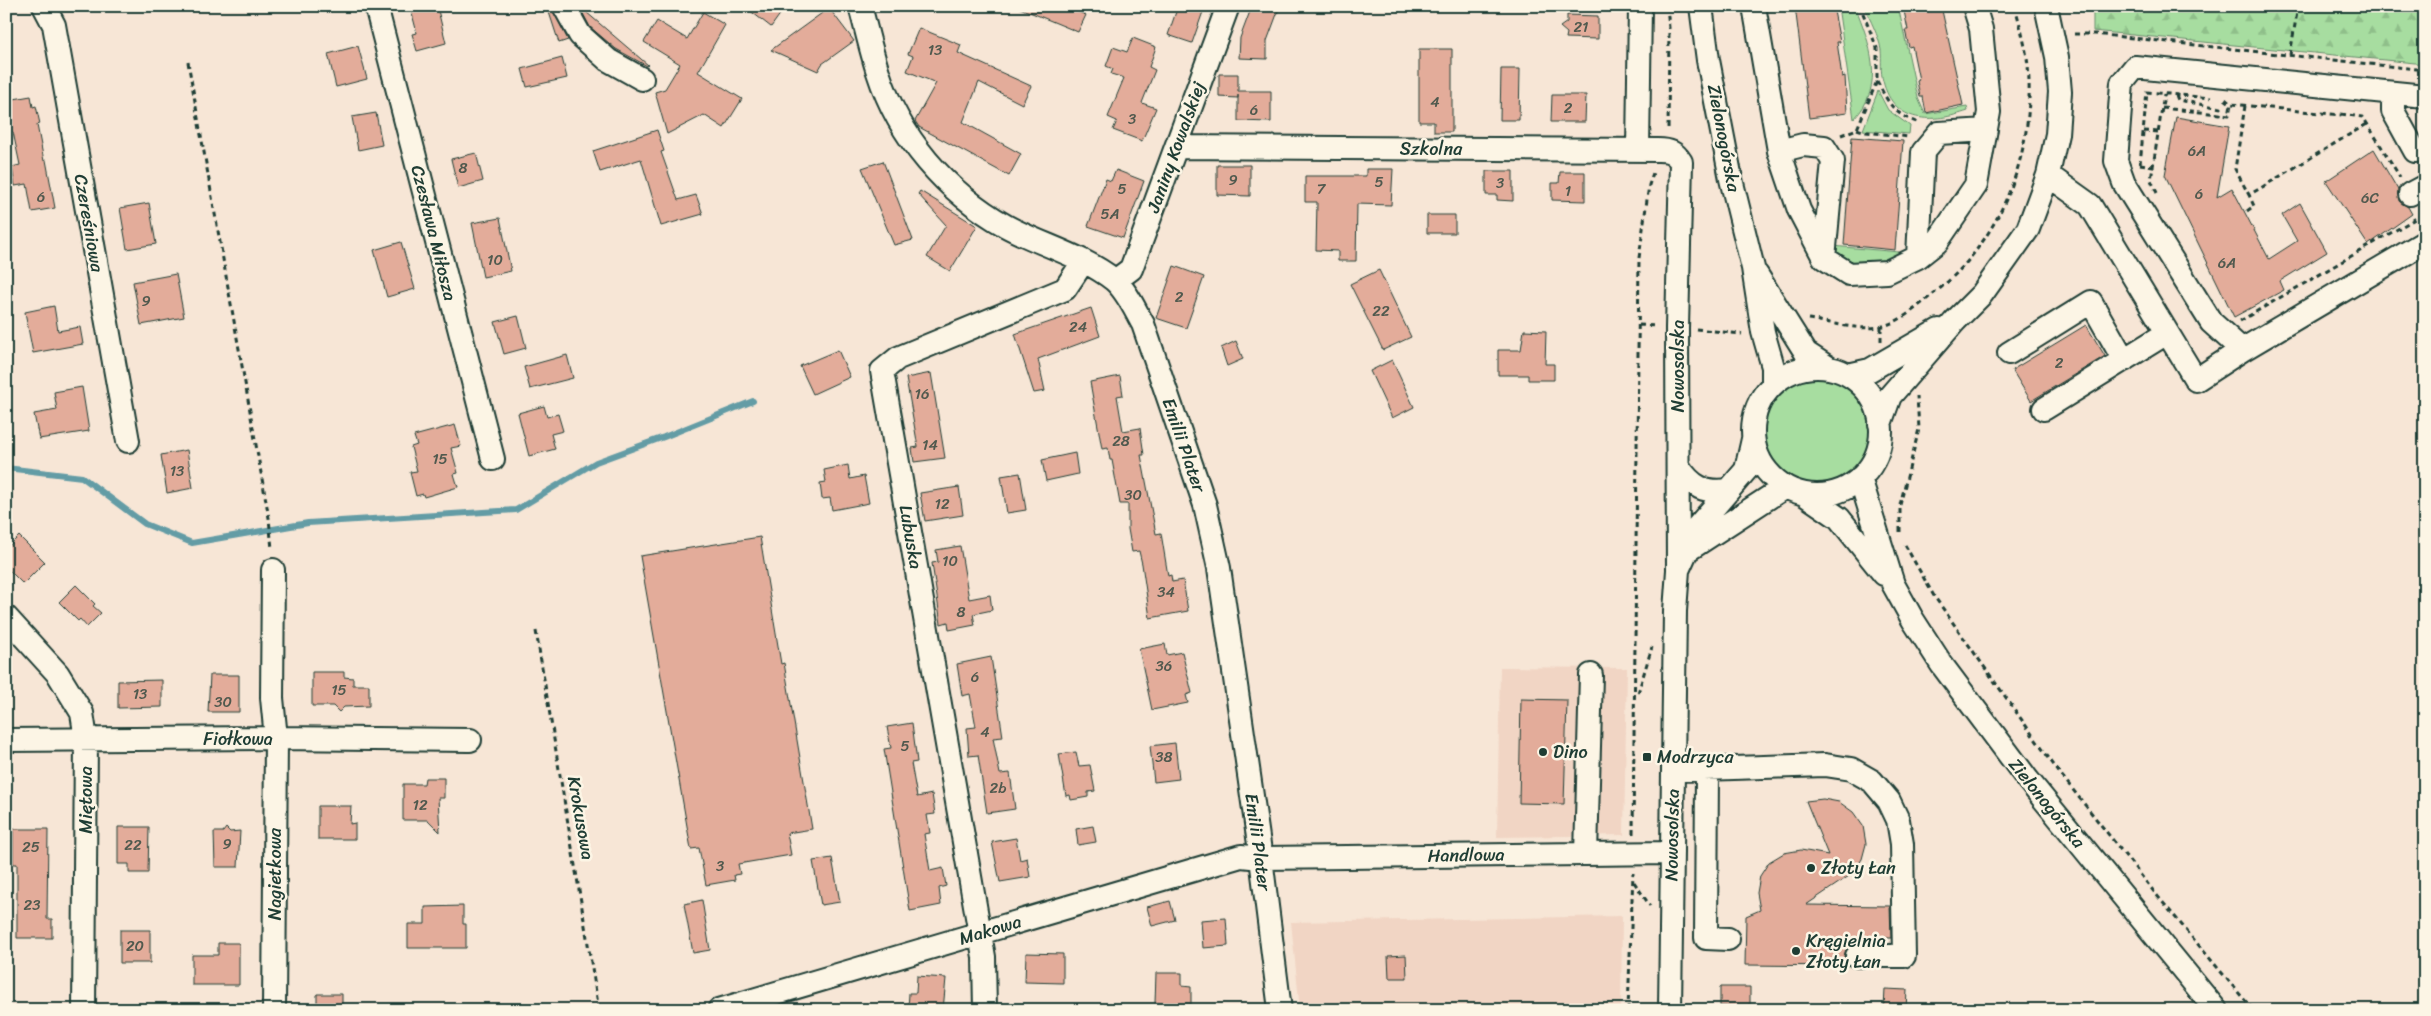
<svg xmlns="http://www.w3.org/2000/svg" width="2431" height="1016" font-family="Sriracha,sans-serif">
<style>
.built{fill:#f1d5c4}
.green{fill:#a7dda0;stroke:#638d6a}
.forest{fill:url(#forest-firs);stroke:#638d6a}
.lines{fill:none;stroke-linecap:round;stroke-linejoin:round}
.stream{stroke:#639ca5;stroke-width:6}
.building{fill:#e3ac9a;stroke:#1f3d34}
.minor-casing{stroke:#1f3d34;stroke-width:26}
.path{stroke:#1f3d34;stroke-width:3;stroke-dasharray:5 4;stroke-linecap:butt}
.minor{stroke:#fcf5e5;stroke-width:22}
.poi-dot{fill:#1f3d34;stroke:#fcf5e5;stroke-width:2}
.labels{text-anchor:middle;stroke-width:5;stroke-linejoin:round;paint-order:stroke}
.number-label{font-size:15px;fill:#50594e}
.street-label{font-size:18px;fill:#1f3d34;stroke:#fcf5e5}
.poi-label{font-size:18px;fill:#1f3d34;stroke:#fcf5e5;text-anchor:start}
</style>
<defs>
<pattern id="forest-firs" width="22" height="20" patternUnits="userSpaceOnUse" patternTransform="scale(1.25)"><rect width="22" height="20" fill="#a7dda0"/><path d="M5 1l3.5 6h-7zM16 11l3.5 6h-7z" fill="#8fbf8a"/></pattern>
</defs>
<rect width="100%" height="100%" fill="#f7e6d6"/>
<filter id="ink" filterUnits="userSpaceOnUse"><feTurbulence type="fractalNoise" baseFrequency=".02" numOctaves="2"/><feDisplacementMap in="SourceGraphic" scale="10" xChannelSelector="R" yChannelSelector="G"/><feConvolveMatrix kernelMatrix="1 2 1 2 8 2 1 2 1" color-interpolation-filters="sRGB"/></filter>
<g filter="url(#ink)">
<path class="built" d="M1500,667l127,1 -3,167 -127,2z
M1622,916l-1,94h-321l-9,-88z"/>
<path class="green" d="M1838,6h17c15,37 31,80 -1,113z
M1864,6h34l20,92 7,16 42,-7 1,4c-35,12 -74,14 -85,-30 -3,-10 -1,-21 -2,-31 -2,-14 -11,-30 -17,-44z
M1878,91l10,19 22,16 -1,8 -46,-4z
M1832,246l67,6 -15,14 -25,3 -20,-9z
M1764 431a53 53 0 1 1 106 0a53 53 0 1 1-106 0Z"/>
<path class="forest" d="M2093,6h332v58l-332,-33z"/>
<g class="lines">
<path class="stream" d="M6,468l76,9 63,47 47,19 116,-20 208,-13 80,-48 68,-25 89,-36"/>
</g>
<path class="building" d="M410,6h27l9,37 -29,8 -5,-17 5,-1z
M547,6h4l17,34 -9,3z
M579,6l69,59 -1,1 -31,-17 -26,-22z
M744,6h42l-15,21z
M1015,6h49l22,9 -8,17z
M1178,6h27l-13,37 -24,-8z
M1252,6h28l-13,35v18l-28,-1 1,-20z
M1795,6h38l7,36h-3l5,35 3,-1 2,37 -38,5z
M1903,6h38l22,99 -37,8 -3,-16h-3l-3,-16 2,-1 -7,-34 -3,1 -4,-17h3z
M829,8l25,33 -32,23 -4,7 -47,-21z
M703,12l22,13 -27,47 44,27 -18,29 -20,-13 -37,19 -12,-42 10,-3 15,-25 -36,-22 13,-21 30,18z
M1567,15l31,1v23l-32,-1 1,-5 -7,-6 7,-5z
M919,28l42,17 -3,8 73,33 -9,18 -43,-22 -16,40 58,32 -12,22 -90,-49 -4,-6 21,-38 -29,-12 6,-15 -5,-2z
M1133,38l23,9 -7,20 6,3 -13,33 14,5 -14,33 -29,-11 4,-9 -9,-4 16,-39 -13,-4 2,-5 -7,-3 7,-19 14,5z
M358,46l9,33 -31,8 -8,-33z
M1419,49h33v83h-18v-10h-15z
M562,58l5,20 -40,9 -5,-18z
M1501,69h19l-1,51h-19z
M1219,74h19v17h33v31l-33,-1v-26v3l-19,-1z
M1552,95h34l-1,27h-34z
M31,96l2,11 3,-1 4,18 -3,1 7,36 2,-1 9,48 -23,4 -5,-28 -12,2 -3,-19 8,-2 -7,-33 -7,-5v-15l3,-4 -1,-8z
M376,113l6,32 -24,5 -6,-33z
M2176,117l53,9 -12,71 15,-9 37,71 28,-18 -15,-26 18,-12 27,49 -47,29 4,9 -50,27 -69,-142z
M657,130l7,21 -3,1 17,48 18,-5 7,19 -42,12 -20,-67 -41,13 -7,-21z
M1852,137l51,4 -8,109 -51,-5z
M2374,149l24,41 1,11 9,6 4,7 -44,31 -42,-64z
M476,153l7,28 -25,7 -7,-29z
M883,161l30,79 -19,5 -32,-77z
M1217,165h33v31l-33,-1z
M1366,169h27l-2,36 -34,-1 -1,57h-18v-10l-22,-1 1,-48h-12v-26h61z
M1116,170l28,11 -21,57 -35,-12 18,-47 5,2z
M1486,171h27v30l-16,-1v-5h-11z
M1560,172h25v29l-33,-1v-17h7z
M920,191l57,35 -27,45 -23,-14 19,-32 -28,-31z
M149,203l7,41 -29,5 -7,-41z
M1427,215h28v18h-28z
M500,218l11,53 -28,6 -11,-54z
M401,242l14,47 -28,8 -13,-47z
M1174,266l30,11 -18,51 -30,-10z
M1379,270l32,67 -28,13 -33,-66z
M176,274l8,43 -43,8 -8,-43z
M54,306l4,25 22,-4 3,17 -50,9 -8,-41z
M1091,308l9,28 -62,23 7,32 -11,2 -19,-59z
M518,316l8,32 -22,6 -9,-32z
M2086,325l19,31 -74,45 -19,-31z
M1524,330l22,1 -1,33h9v16h-26v-5h-30v-25h23z
M1236,341l7,18 -16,7 -6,-18z
M838,350l12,27 -37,17 -13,-28z
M567,355l6,23 -43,11 -6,-22z
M1392,360l22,47 -22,11 -22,-47z
M931,373l14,85 -31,4 -2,-14 6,-1 -12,-69z
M1120,376l3,19 -6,1 6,35 17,-3 4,27h-3l15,79 5,-1 7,43 3,-1 1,7 11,-2 5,31 -38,7 -8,-54 -3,-13 -7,1 -4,-23v-25h-8l-8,-44h-2l-2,-12 -6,1 -12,-67z
M82,387l7,44 -50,8 -5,-25 23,-4 -3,-18z
M544,406l3,11 11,-3 5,17 -12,3 4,15 -26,7 -11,-43z
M455,425l6,21 -10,2 7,25 -4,1 4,13 -34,10 -1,-3 -7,2 -6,-24 7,-1 -6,-24 6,-2 -3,-9z
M187,450l6,38 -26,5 -6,-38z
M1075,453l3,21 -32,7 -4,-21z
M848,465l2,14 14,-3 5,27 -37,7 -2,-12 -8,1 -2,-16 6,-1 -2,-12z
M1020,473l6,37 -19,3 -6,-37z
M959,487l4,28 -38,6 -5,-28z
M19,536l26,26 -22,22 -17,-17v-18z
M760,537l21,127 3,-1 28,166 -25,4 4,22 -53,9 2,10 -6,1 1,5 -29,5 -7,-37 -8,1 -51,-293z
M960,546l9,53 21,-4 2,15 -19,4 2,11 -26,5 -1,-8 -7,2 -9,-61 6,-1 -2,-12z
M76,585l19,19 -2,2 8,7 -14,14 -7,-8 -2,2 -19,-19z
M1165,644l2,11 15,-3 10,41 -6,2 2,8 -36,7 -13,-61z
M991,657l12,80 -10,1 7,36 10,-1 5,36 -28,4 -9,-58 -9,1 -2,-28 9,-1 -6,-33 -8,2 -5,-32z
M312,672h32v5l9,1v7h16v21l-25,1 -5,5 -6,-6h-21z
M210,675h29v37h-31z
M162,680v27l-44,1v-27z
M1521,699l46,1 -3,104 -45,-1z
M912,723l5,39 -6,1 6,34 15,-3 3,20 -8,1 3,18 -6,1 6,37 13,-3 3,18 -7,2 2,17 -31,6 -26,-162 7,-1 -4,-21z
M1175,743l4,36 -25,3 -4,-36z
M1076,752l3,14 11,-1 5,26 -7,1v5l-17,3 -1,-5 -4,1 -7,-42z
M425,778h19v20h-6l2,34 -12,-12h-25v-36h21z
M1823,799l16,3 14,10 10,14 3,18 -4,15 -10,15 -46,31 84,1 1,32h-44v10l-3,8 4,10 -103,-1 1,-49 14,-6 -3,-17 3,-17 9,-14 15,-9 17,-3 27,5 -22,-54z
M318,806h33l-1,18 5,-1v16h-37z
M1093,826l3,16 -18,3 -2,-16z
M118,827h31l-1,46h-19v-9h-11z
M226,828l4,4 10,-1 -2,36h-23l-1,-35h9z
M13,829h35l-1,90h5v19h-35v-74h-4z
M1016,838l4,22 7,-2 3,19 -30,5 -8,-40z
M832,858l8,44 -19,3 -8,-44z
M702,900l8,50 -17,3 -9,-49z
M1170,901l5,19 -23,6 -5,-19z
M463,906v18h3v24h-58v-24h17v-17z
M1226,918l2,28 -25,2 -2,-28z
M120,930h30v33h-30z
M218,943h21v42h-47v-30h26z
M1026,953l37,1v29l-38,-1z
M1406,955l1,23h-18l-1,-22z
M1156,973h26v13l9,1v17l-36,-1z
M917,976l29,2 -3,32h-35l1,-17h7z
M1720,987h30v20l-30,-1z
M1885,989l22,1 -1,20 -22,-1z
M317,994h25v16h-25z"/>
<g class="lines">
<g class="minor-casing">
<path id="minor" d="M44,6l10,19 74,416
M376,6l117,453
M564,6l16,29 28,25 34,19
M860,6c6,22 11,45 18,66 21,66 68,120 128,154 35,19 76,29 108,54 13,11 21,30 29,44l62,181 14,63 42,290 19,152
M1701,6l7,54 23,119 22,89 10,64 10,35v17
M1754,6l25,145 20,59 25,48 25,16 38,-2 31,-15 19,-15 39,-57 13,-73 -8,-83 -7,-23
M2393,93v18l22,40
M1176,147l482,3c11,0 17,2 23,12l-4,166 1,242
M1638,150l2,-144
M1779,151l24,-6 21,2 9,14 -9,97
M2048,175l42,30 106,175 46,-30 183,-108
M2410,194l15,-8
M1918,257l5,-105 16,-19 47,-3
M1757,275l49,78 23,15
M1115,281l16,-12 97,-263
M2242,350l-31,-28 -87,-139 -8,-22 6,-78 13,-16 290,29
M2009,353l82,-51 33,58
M1753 431a64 64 0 1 1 128 0a64 64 0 1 1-128 0Z
M1848,375l22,-5 69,-40
M2044,409l123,-76
M1880,424l10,-28 65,-75 27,-27 46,-65 20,-54 9,-41 3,-42 -3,-35 -11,-51
M1678,466c15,22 26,27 51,24
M1860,478l33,106 20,36 29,45 86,115 188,230
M1804,494l35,24 45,56
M1688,550l97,-63
M273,570l-1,128 4,40 -2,272
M6,617l52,57 24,39 4,26 -2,271
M6,740l270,-2 194,2
M1674,770l151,-5 26,4 21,12 17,20 9,19 4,24 2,112h-47
M1707,770l-1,168 22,1
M1586,854l5,-179
M719,1010l522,-154 20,2 411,-5
M985,1010l-1,-53 -102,-586 16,-13 167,-69 18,-27
M1670,1010l5,-399 3,-41 20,-44 48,-56 7,-31"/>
</g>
<path class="path" d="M1667,6l2,22 -1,104
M2074,34h21l330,36
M2290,55l8,-49
M188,62l81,456 3,31
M1877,81c12,23 17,34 43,42
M2176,95l2,5 43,8 -1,7
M2225,99l6,5 110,11
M2245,106l-10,63 14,26 118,-71
M2162,108l67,7 2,-11
M2341,114l22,3 37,60
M1857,129l9,3 43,5
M2144,131l15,1
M1841,135l16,-6 20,-48v-33l-17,-42
M2140,164l7,-72 64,6
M2140,164l13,2
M2157,193l-6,-13 13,-86
M2247,211l7,-5 -5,-11
M1808,319c21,3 55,13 75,7 19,-5 35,-20 50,-32 69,-53 103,-144 95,-228 -2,-20 -8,-40 -13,-60
M2240,321l185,-108
M1639,325l18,1
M1696,329l46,5
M1881,341v-14
M1900,532v-27l19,-76 -2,-33
M1905,545l29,51 124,175 97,122 98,117
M536,631l63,379
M1638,693l14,-46
M1633,834l6,-576 10,-73 5,-15
M1634,882l16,24
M1628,1010l5,-137"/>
<use href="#minor" class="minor"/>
</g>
</g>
<g class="poi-dot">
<circle cx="1543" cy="752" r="5"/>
<rect x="1642" y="752" width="10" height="10" rx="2.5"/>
<circle cx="1811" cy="868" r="5"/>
<circle cx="1796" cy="951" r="5"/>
</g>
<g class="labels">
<g class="number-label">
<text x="1581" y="32">21</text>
<text x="935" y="55">13</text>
<text x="1435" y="107">4</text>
<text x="1568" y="113">2</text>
<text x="1254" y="115">6</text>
<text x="1132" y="124">3</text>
<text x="2197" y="156">6A</text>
<text x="463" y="173">8</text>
<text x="1233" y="185">9</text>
<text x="1379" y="187">5</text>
<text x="1500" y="188">3</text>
<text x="1122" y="194">5</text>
<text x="1321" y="194">7</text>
<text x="1568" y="196">1</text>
<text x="2199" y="199">6</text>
<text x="41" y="202">6</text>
<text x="2370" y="203">6C</text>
<text x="1110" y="219">5A</text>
<text x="495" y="265">10</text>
<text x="2227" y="268">6A</text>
<text x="1179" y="302">2</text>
<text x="146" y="306">9</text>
<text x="1381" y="316">22</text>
<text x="1078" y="332">24</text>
<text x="2059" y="368">2</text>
<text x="922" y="399">16</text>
<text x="1121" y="446">28</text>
<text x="930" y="450">14</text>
<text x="440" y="464">15</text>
<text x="177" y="476">13</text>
<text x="1133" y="500">30</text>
<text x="942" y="509">12</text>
<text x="950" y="566">10</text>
<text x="1166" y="597">34</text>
<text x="961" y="617">8</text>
<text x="1164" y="671">36</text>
<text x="975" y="682">6</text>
<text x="339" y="695">15</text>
<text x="140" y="699">13</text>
<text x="223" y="707">30</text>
<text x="985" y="737">4</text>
<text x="905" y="751">5</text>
<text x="1164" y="762">38</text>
<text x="998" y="793">2b</text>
<text x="420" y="810">12</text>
<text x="227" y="849">9</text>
<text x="133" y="850">22</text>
<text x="31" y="852">25</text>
<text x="720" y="871">3</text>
<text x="32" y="910">23</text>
<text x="135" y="951">20</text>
</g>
<g class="street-label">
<text transform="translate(1724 138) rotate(79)" y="6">Zielonogórska</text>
<text transform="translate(1176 147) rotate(-70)" y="6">Janiny Kowalskiej</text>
<text x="1431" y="155">Szkolna</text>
<text transform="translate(89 223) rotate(80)" y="6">Czereśniowa</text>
<text transform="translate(434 233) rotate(76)" y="6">Czesława Miłosza</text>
<text transform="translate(1678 366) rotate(-90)" y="6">Nowosolska</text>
<text transform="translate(1184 445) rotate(71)" y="6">Emilii Plater</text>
<text transform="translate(911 537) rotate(80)" y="6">Lubuska</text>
<text x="238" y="745">Fiołkowa</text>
<text transform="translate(86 800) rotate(-90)" y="6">Miętowa</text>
<text transform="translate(2047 803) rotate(51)" y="6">Zielonogórska</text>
<text transform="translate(581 818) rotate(80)" y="6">Krokusowa</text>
<text transform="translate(1672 835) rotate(-89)" y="6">Nowosolska</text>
<text transform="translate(1258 842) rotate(82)" y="6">Emilii Plater</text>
<text transform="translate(1466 855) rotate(-1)" y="6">Handlowa</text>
<text transform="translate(275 874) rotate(-90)" y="6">Nagietkowa</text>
<text transform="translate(990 930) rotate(-17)" y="6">Makowa</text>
</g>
<g class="poi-label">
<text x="1553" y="758">Dino</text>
<text x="1657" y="763">Modrzyca</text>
<text x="1821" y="874">Złoty Łan</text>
<text x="1806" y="947">Kręgielnia<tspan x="1806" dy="21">Złoty Łan</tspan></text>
</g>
</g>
<rect width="2431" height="1016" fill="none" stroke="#fcf5e5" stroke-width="25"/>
<rect x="12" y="12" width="2406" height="991" fill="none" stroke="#1f3d34" stroke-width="2" filter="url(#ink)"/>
</svg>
